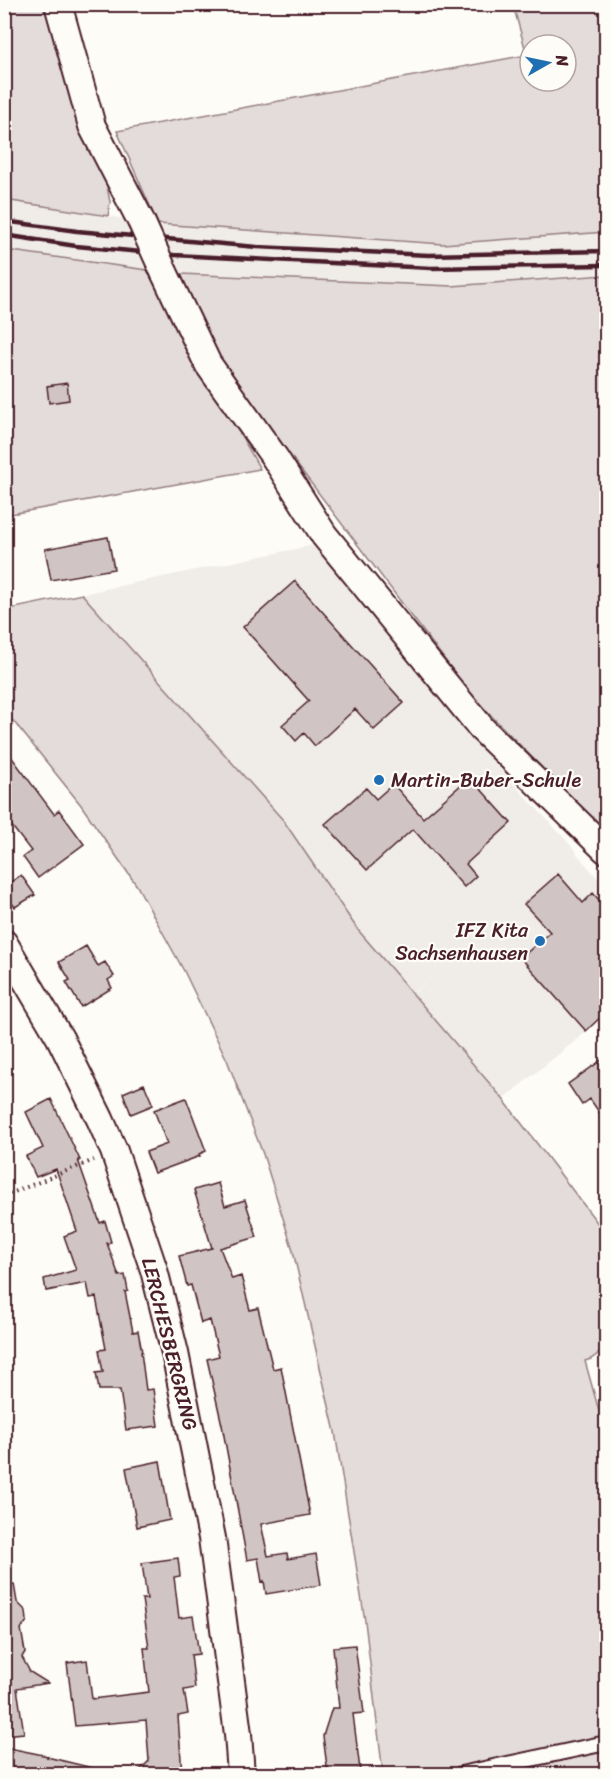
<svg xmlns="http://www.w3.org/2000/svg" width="611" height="1779" font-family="Sriracha,sans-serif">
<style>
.built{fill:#f0ece8}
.green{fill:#e3dcda;stroke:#967e82;stroke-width:1.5;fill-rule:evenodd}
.building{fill:#d0c5c4;stroke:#4a1f2b;stroke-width:1.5}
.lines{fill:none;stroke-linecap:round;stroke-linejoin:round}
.lane-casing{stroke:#4a1f2b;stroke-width:18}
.street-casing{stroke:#4a1f2b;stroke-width:30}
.path{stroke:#4a1f2b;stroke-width:4;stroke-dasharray:1.5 4.5;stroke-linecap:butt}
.lane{stroke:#fdfcf7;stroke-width:14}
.street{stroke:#fdfcf7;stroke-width:26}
.rail{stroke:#4a1f2b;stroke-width:4.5}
.street-bridge-casing{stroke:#4a1f2b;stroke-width:30;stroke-linecap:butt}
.street-bridge{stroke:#fdfcf7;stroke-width:26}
.poi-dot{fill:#1f6fb2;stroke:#fdfcf7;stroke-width:2}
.labels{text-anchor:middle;stroke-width:4.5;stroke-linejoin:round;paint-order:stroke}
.poi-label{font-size:20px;fill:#4a1f2b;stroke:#fdfcf7;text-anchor:start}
.street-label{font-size:20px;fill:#4a1f2b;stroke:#fdfcf7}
</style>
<rect width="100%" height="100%" fill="#fdfcf7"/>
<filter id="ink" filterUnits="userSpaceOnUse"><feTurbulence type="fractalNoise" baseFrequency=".0167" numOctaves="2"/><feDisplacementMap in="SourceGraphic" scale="12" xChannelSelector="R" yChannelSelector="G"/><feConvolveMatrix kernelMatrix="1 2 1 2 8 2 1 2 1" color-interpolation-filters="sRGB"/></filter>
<g filter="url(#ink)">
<path class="built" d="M4,200l154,24 285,20 163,-12v43l-154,11 -271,-12 -34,-4 -142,-20z
M314,545l159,195 104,112 -1,1 30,35v128l-103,83 -90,-105 27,-24 -28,24 -54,-64 -75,-110 -201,-226z"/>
<path class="green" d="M4,5h48l53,171 5,26 -2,14 -103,-16z
M513,5h93v227l-163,12 -285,-20 -41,-93 410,-76zM530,45h36v36h-36z
M5,250l142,20 113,199 -255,46z
M181,274l271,12 154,-11v558l-133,-136 -262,-346z
M82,594l201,226 75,110 145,169 103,135v114l-15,11 -6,2 21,75v338h-223l-18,-153 -30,-189 -43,-185 -29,-93 -36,-94 -43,-89 -47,-85 -56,-81 -61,-76 -15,-17v-102z"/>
<path class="building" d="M67,383l2,17 -20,3 -2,-17z
M108,537l6,32 -63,11 -6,-31z
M295,581l109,122 -30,27 -19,-21 -40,37 -11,-13 -8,8 -14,-16 27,-24 -66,-74z
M4,747l50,67 5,-4 25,34 -46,34 -15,-21 8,-6 -27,-35z
M470,777l41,46 -45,41 10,12 -12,11 -51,-58 -46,41 -42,-46 41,-36 10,11 17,-15 30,34z
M558,874l25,29 10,-10 13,15v104l-20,19 -65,-73 29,-26 -26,-28z
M21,875l14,20 -20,12 -11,-14v-6z
M86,946l12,20 7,-4 9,14 -6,4 4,8 -31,19 -15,-25 4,-2 -11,-18z
M606,1057v65l-16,-23 -8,6 -14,-21z
M144,1084l9,21 -22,9 -8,-21z
M186,1098l20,53 -7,3 1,2 -46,17 -8,-21 21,-8 -13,-34z
M51,1099l29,61h-2l22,63 5,-2 6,21 -4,1 12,33 6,-1 3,16 -3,1 8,40 5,-1 4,21h-1l5,38 7,-1 5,37 -32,4 -6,-40h-21l-3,-17 7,-1 -4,-22 7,-1 -10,-52 -6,1 -3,-15 -41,8 -2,-12 32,-9 -12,-34 13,-5 -21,-62 -20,8 -10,-21 17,-8 -17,-36z
M218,1183l7,23 20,-6 12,37 -37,11 12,31 9,-3 9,34 8,-2 15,61 8,-2 29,148 -49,9 7,32 19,-3 1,6 28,-5 5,31 -55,9 -2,-13 -2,1 -4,-24 -11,2 -25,-135 -15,-66 12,-3 -9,-36 -9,3 -10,-38 -4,1 -8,-30 33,-8 -18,-58z
M160,1461l10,59 -33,7 -11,-59z
M178,1558l2,18 -6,1 5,41 14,-2 6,38 -8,1 4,33 -11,2 4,24 -10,2 4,58h-46l13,-13 -3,-41 -71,6 -8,-63 20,-3 5,39 57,-7 -5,-44h5l-7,-49h5l-5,-36z
M14,1584l3,18 9,9 1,10 -6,8 4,23 -3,5 8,15 18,11 -31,5 7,45 -20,2v-150z
M355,1645l9,68 -11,1 7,56 -32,4 -5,-38 9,-28h7l-6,-61z
M4,1747l44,9 -1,1 46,11 -1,6h-88z"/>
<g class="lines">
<g class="lane-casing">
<path id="lane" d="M461,1774l145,-31"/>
</g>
<g class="street-casing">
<path id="street" d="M58,4l34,122 49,95
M164,272l44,92 67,94 49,77 159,195 123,120
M4,943l56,95 40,81 14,32 40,119 21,83 37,185 26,196 3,40"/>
</g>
<path class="path" d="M4,1196l90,-36"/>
<use href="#lane" class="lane"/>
<use href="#street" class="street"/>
<path class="rail" d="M4,221l73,10 180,16 172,8 177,-4
M4,235l72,11 98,9 257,13 175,-3"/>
<g class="street-bridge-casing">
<path id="street-bridge" d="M141,221l23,51"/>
</g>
<use href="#street-bridge" class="street-bridge"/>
</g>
</g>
<g class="poi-dot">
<circle cx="379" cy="780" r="6"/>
<circle cx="540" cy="941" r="6"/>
</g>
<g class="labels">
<g class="poi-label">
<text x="391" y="787">Martin-Buber-Schule</text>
<text x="528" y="937" text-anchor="end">IFZ Kita<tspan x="528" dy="23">Sachsenhausen</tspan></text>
</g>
<g class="street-label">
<text transform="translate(170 1344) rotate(76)" y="7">LERCHESBERGRING</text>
</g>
</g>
<rect width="611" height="1779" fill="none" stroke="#fdfcf7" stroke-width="24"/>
<rect x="12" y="12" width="587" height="1755" fill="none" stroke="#4a1f2b" stroke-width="2" filter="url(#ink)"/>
<g transform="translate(548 63) rotate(81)"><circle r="28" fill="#fdfcf7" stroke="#b5a4a5" stroke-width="1.5"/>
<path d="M0-4.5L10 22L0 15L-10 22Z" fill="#1f6fb2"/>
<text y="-9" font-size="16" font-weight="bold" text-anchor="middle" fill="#4a1f2b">N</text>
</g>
</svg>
